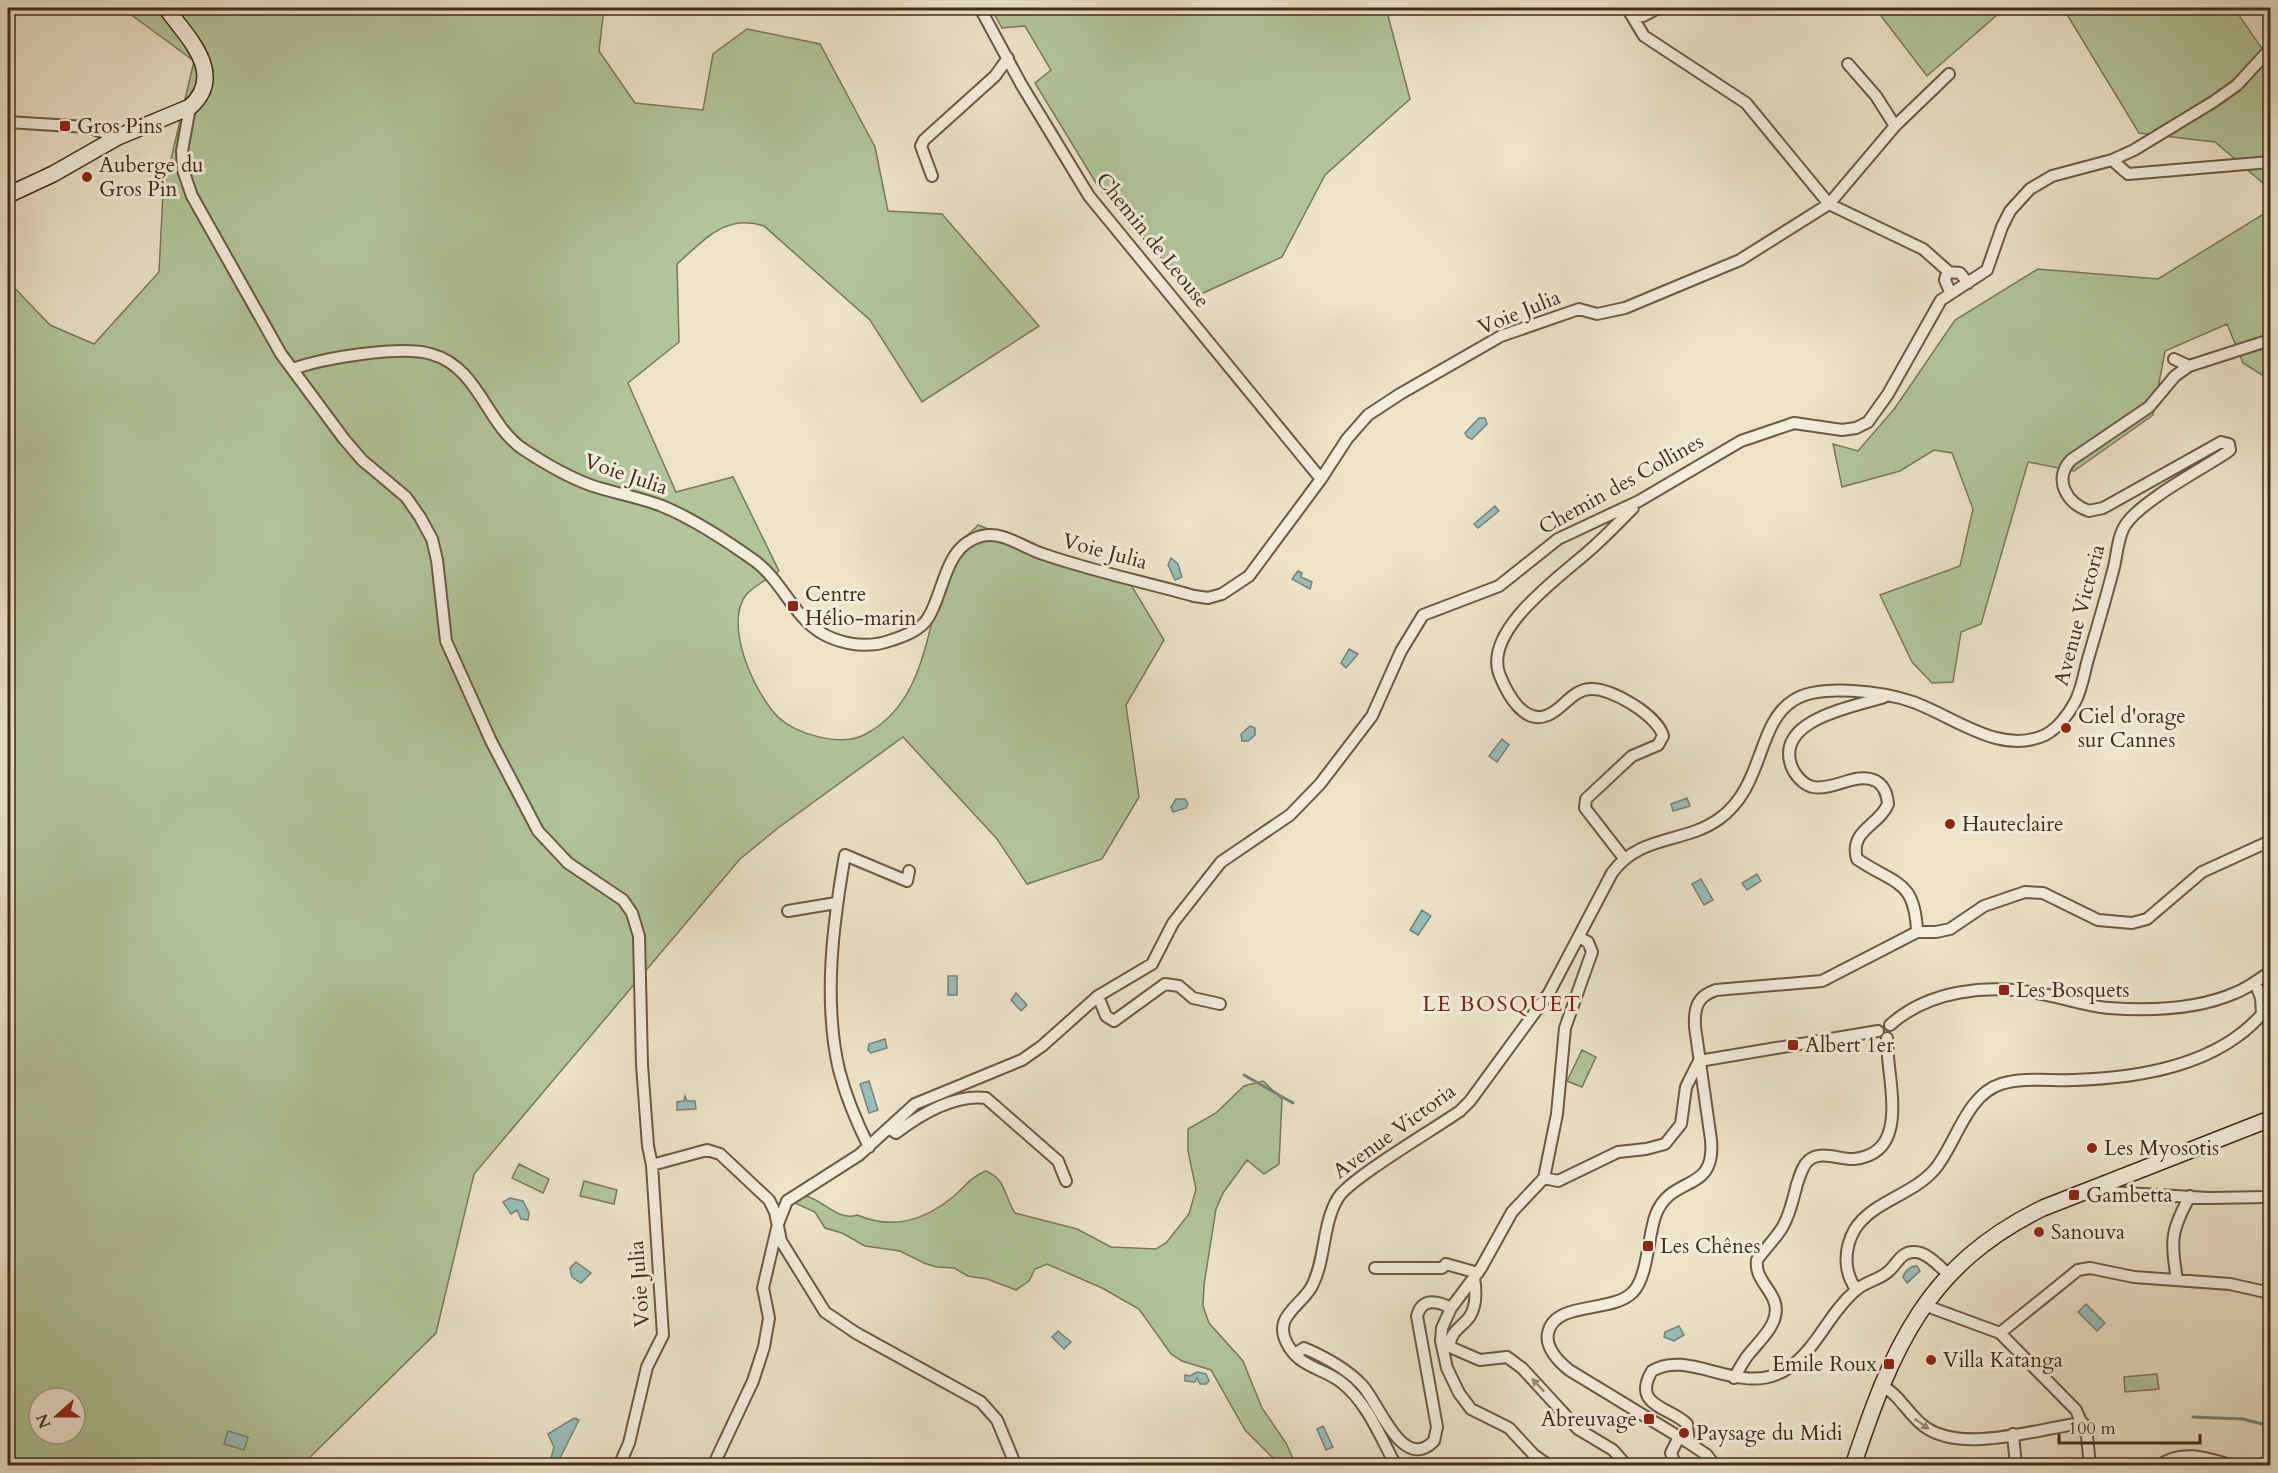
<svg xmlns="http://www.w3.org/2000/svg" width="2278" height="1473" font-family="Cardo,serif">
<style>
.green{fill:#b2c59b;stroke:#7a7959;stroke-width:1.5;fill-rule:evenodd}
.water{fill:#99beba;stroke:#768479;stroke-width:1.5}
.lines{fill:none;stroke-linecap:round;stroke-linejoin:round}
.stream{stroke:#768479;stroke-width:3}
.minor-casing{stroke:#6c5a44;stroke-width:14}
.secondary-casing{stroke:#422d17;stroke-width:18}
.minor{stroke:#f3eddc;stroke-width:10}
.secondary{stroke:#f3eddc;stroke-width:15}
.oneway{fill:#9a8d7a}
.poi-dot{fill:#8f2418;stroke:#f3eddc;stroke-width:2}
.labels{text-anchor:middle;stroke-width:6;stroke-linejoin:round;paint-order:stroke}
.poi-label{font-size:21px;fill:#422d17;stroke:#f3eddc;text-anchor:start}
.street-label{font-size:21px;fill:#422d17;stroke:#f3eddc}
.neighbourhood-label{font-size:22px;letter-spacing:1.5px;fill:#7a1f14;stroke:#f3eddc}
</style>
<rect width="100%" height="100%" fill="#ece3c9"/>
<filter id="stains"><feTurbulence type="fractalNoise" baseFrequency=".00333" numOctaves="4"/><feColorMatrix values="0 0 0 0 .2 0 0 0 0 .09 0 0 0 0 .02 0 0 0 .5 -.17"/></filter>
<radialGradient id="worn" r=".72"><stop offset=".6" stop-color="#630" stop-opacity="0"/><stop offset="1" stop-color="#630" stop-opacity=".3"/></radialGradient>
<path class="green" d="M122,8h482l-5,43 36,52 68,7 10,-56 34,-25 73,15 55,103 13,64 54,3 97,112 -117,76 -52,-82 -106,-94c-38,-13 -60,14 -87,38l2,78 -51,41 48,109 57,-15 46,94c-9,7 -26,15 -33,24 -23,30 9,99 32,122 18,17 62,30 86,18 67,-34 62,-120 87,-180 4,-10 19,-21 27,-30l152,58 34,57 -38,65 13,92 -37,62 -75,25 -30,-45 -94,-102 -125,91 -38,31 -266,315 -38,159 -134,132h-294v-1184l42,44 44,19 65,-72 4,-79 31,-132zM39,1398h36v36h-36z
M991,8h395l24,91 -85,76 -43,82 -81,37 -45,-41 -57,-65 -64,-105 16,-13 -26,-44 -23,2z
M1875,8h130l-78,68z
M2063,8l78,2 93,-2 36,52v129l-55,-47 -76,-9z
M2270,210v170l-27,-17 -16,-39 -62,27 -12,64 -79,56 -46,-9 -47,162 -20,8 -8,50 -21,1 -20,-21 -32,-67 80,-29 13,-57 -21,-56 -18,-3 -34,21 -58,16 -9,-43 25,7 37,-43 60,-88 83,-51 120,10z
M1582,1050l14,7 -14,30 -15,-6z
M1263,1081l19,18 -3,65 -15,10 -17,-14 -24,33 -7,16 -12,76 -1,21 6,17 34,38 19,47 24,35 10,22h-16l-35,-35 -34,-60 -29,-9 -11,-7 -32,-45 -37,-21 -55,-24 -12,5 -6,12 -13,9 -29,-11 -19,-3 -14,-8 -18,-1 -12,-4 -24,-12 -35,-5 -23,-13 -17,-5 -10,-16 -20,-9 10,-7c18,3 33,26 52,19 36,15 66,6 96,-18 13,-11 16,-19 33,-26 21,9 18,26 29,42l62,16 34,18 45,2 10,-6 23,-29 7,-25 -8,-38v-22l28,-16 28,-27z
M519,1164l30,15 -6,14 -31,-15z
M584,1181l33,9 -3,14 -34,-8z
M2157,1374l2,15 -34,3 -1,-15z"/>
<path class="water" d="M1479,418h6l2,6 -15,15 -5,-2 -2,-4z
M1495,506l4,5 -21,17 -4,-4z
M1171,558l7,6 4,13 -7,3 -7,-15z
M1298,571l4,2 -1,4 11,5 -2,7 -18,-10z
M1349,649l9,5 -12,14 -5,-5z
M1250,726l5,2v7l-7,6h-6l-1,-7z
M1502,739l7,6 -12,17 -8,-6z
M1687,798l3,8 -17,5 -2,-7z
M1176,799h9l3,5 -2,4 -13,4 -2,-5z
M1757,874l4,7 -14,9 -5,-7z
M1701,879l12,21 -9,5 -12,-21z
M1422,910l9,6 -13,19 -8,-5z
M948,976h9v19h-9z
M1016,993l11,12 -6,6 -10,-11z
M885,1039l2,9 -16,5 -3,-3 1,-6z
M869,1081l9,29 -9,3 -9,-29z
M685,1096l2,5h8l1,8 -19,1v-8l7,-1z
M510,1198l13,3 6,12 -1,7 -7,-1 -4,-9 -6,4 -8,-12z
M576,1262l15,11 -10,10 -9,-6 -2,-9z
M1917,1266l3,5 -13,12 -4,-6c2,-6 7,-11 14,-11z
M2086,1304l19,19 -8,8 -19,-19z
M1679,1326l5,9 -10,6 -10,-4 1,-5z
M1058,1331l13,11 -7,7 -12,-12z
M1197,1372l9,2 3,7 -3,3h-6l-3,-6 -2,4 -10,-1v-6l5,1z
M574,1418l5,2 -22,44 -8,1 5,-18 -6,-13z
M1323,1426l10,21 -7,3 -9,-21z
M228,1431l20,6 -4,13 -20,-6z"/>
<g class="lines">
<path class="stream" d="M1244,1075l49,28
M2193,1417l50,2 27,7"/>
<g class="minor-casing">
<path id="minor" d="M980,8l41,76 68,112 232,283
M1627,8l17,28 102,67 83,101 94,45 26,23
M1634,17l9,-1 15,-8
M190,107l-8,44 1,19 9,26 89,158 63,85 18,21 44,37 14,20 12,22 5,21 9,81 45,100 47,90 30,32 55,37 9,13 7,23 3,129 6,81 4,19 11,170 -16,32 -18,76 -10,23
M8,122l79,5 31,10
M1895,126l54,-52
M2112,160l16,14 142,-12
M932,176l-11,-30 3,-6 71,-64 13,-18
M1950,292l-5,-12 2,-8 13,1 8,10
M2174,359l15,7
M293,369c30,-11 108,-24 138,-15 48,13 55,70 92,95 21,14 43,27 67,36 23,8 49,12 72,21 32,13 65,35 93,55 31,23 40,64 79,78 19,7 39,8 58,1 12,-4 29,-10 36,-22 17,-27 16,-73 54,-82 21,-5 42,12 61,18 49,17 101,28 151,42l14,2 14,-4 27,-18 72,-97 26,-40 21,-24 32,-21 101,-58 78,-27 18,5 28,-6 115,-48 89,-56 66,-78 -19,-30 -28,-32
M1884,697c-30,10 -108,22 -93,68 3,9 12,20 22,22 21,4 43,-16 63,-6 9,5 11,14 12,23 -9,22 -39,26 -31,55 38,26 58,20 60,73
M1623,857l-38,-49 1,-9 46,-43 26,-11 5,-9c-5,-20 -52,-49 -73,-47 -18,1 -27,20 -42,26 -24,11 -41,-22 -48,-39 -19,-45 62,-101 90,-126 15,-13 29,-28 43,-42
M788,911l48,-8
M1098,996l8,20 8,5 51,-37 14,2 14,12 27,6
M1890,1025c39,-35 97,-41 147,-32 24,4 48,13 72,15 41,3 87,2 126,-15 13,-5 24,-14 35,-21
M1699,1061l179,-30
M889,1128l7,5c25,-19 58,-39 90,-35l72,63 8,20
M869,1147c-12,-24 -23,-50 -30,-77 -16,-69 -6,-147 6,-215l62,26 2,-10
M652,1165l55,-15 13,4 49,46 6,12 6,29 44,71 31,21 125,69 16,18 19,46
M1544,1178l14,3 60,-29 28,-3 19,-5 16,-20 5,-37 13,-26
M2093,1191l115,7 62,-1
M1375,1268h67l4,-4 32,9
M1474,1278c2,12 3,27 -4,38 -7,11 -21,15 -20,31l30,13 27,-3 15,11 56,61 35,21 14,16
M2177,1280c-6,-40 -7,-48 13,-84
M1856,1289c-13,-18 -12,-41 -1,-60 18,-28 58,-34 80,-60 21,-25 31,-74 66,-85 22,-7 50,-3 73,-4 65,-2 143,-14 188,-66l-1,-16 -6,-16
M1924,1305l76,28 76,77 11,26 3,30
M1451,1308l30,-40 31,-56 32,-34 13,-64 8,-86 27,-76 -4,-10 -8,-4
M2000,1333l78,-63 12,-2 44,9 96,7 40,9
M1295,1354l9,-6c21,9 42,20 58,37 17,18 40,88 72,56l3,-14 -20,-111c5,-19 21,-15 34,-8l-9,20 -1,13 6,27 12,25 12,16 38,19 25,27 16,11
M1734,1378c5,-8 9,-17 15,-24 12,-15 35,-34 24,-56 -7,-14 -18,-22 -16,-38 8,-11 18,-21 25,-32 8,-13 11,-29 15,-44 3,-8 5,-18 12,-24 13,-10 31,0 45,-1 59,-6 32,-81 33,-121
M1880,1385c21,9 28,32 48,44 40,24 111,-1 155,-6
M2013,1434l3,32
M1689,1443l-2,-19c-17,-17 -56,-18 -35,-53 39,-24 91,30 138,-4 28,-20 39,-54 65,-76 10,-10 26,-11 35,-21 8,-8 12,-19 25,-18 12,0 25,15 34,23
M713,1466l40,-85 11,-34 5,-29 -6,-30 15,-64 9,-23 72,-46 56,-51 107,-44 20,-14 56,-50 54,-32 21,-41 48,-61 69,-47 30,-31 52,-68 29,-65 22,-36 76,-29 59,-47 81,-38 102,-60 53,-18 48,7 14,-2 12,-6 20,-28 53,-94 46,-30 15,-43 8,-16 20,-22 22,-13 60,-16 22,-10 79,-48 24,-17 33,-36
M1396,1466c-15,-28 -29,-64 -55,-84 -16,-13 -39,-14 -52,-35 -19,-30 12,-40 23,-61 14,-27 10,-62 26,-88 11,-19 98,-70 122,-87l10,-10 79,-108 63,-120c28,-39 72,-29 107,-54 46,-33 37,-96 75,-119 26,-17 91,-8 119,2 40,14 87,54 132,33 12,-6 24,-21 30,-33 7,-13 9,-29 13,-43 9,-31 18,-61 26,-92 3,-13 4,-32 12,-43 17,-24 74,-54 100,-71l4,-3 -1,-6 -8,-2 -118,66 -14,3c-23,-8 -36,-32 -18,-51l78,-53 26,-31 14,-10 81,-26
M1676,1466l-5,-13 8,-16
M1715,1466l-8,-11 -18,-12 -120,-73c-11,-9 -24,-22 -21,-37 7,-33 64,-19 85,-41 15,-15 15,-58 23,-78 16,-40 60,-20 55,-74l-16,-113c-1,-19 2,-31 21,-37l106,-9 95,-49h19l14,-3 34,-23 41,-14 18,1 55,27 34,3 15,-4 55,-47 68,-31
M2159,1466c22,-18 51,-7 75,0"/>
</g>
<g class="secondary-casing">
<path id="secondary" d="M8,195l45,-21 65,-37 72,-30c37,-33 -3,-70 -24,-99
M1853,1466c39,-118 73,-201 190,-258l227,-89"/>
</g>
<use href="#minor" class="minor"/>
<use href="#secondary" class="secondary"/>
</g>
<defs><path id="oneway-solid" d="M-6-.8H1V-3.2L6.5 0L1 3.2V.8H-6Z" transform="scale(1.5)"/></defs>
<g class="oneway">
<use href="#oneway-solid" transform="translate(1538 1385) rotate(-133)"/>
<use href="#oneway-solid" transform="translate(1922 1424) rotate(36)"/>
</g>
<g class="poi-dot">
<rect x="59" y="120" width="12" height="12" rx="3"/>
<circle cx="87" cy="177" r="6"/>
<rect x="787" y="600" width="12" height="12" rx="3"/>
<circle cx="2066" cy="728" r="6"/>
<circle cx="1950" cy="824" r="6"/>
<rect x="1998" y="984" width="12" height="12" rx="3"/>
<rect x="1787" y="1039" width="12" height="12" rx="3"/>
<circle cx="2092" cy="1148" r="6"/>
<rect x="2068" y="1189" width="12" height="12" rx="3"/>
<circle cx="2039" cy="1232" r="6"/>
<rect x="1642" y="1240" width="12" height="12" rx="3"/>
<circle cx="1931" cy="1360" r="6"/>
<rect x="1883" y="1358" width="12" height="12" rx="3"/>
<rect x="1643" y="1413" width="12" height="12" rx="3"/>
<circle cx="1684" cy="1433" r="6"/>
</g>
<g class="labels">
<g class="poi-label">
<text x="77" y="133">Gros Pins</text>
<text x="99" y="172">Auberge du<tspan x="99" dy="24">Gros Pin</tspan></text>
<text x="805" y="601">Centre<tspan x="805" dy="24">Hélio-marin</tspan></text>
<text x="2078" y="723">Ciel d'orage<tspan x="2078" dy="24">sur Cannes</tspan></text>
<text x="1962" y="831">Hauteclaire</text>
<text x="2016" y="997">Les Bosquets</text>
<text x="1805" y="1052">Albert 1er</text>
<text x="2104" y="1155">Les Myosotis</text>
<text x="2086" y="1202">Gambetta</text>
<text x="2051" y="1239">Sanouva</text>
<text x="1660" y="1253">Les Chênes</text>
<text x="1943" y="1367">Villa Katanga</text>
<text x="1877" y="1371" text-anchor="end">Emile Roux</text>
<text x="1637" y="1426" text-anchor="end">Abreuvage</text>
<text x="1696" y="1440">Paysage du Midi</text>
</g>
<g class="street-label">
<text transform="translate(1153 240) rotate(51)" y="7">Chemin de Leouse</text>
<text transform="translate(1519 312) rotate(-22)" y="7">Voie Julia</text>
<text transform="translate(626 474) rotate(19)" y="7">Voie Julia</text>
<text transform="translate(1621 484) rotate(-29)" y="7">Chemin des Collines</text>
<text transform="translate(1105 551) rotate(15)" y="7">Voie Julia</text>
<text transform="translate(2079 615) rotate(-75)" y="7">Avenue Victoria</text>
<text transform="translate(1394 1131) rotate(-36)" y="7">Avenue Victoria</text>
<text transform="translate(639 1284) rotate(-94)" y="7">Voie Julia</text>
</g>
<g class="neighbourhood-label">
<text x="1502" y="1011">LE BOSQUET</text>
</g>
</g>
<rect width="2278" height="1473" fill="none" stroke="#ece3c9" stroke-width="30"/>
<rect x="9" y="9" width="2260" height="1455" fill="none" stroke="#422d17" stroke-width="3"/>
<rect x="15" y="15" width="2248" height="1443" fill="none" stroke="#422d17" stroke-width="1.5"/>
<g transform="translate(57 1416) rotate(249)"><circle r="28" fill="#f3eddc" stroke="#aca08d" stroke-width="1.5"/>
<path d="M0-4.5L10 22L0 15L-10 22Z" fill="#8f2418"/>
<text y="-9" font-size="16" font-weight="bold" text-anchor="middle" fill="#422d17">N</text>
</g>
<path d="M2059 1434v9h141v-9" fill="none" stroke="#422d17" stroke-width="3"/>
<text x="2068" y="1434" font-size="18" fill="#422d17" stroke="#f3eddc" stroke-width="4.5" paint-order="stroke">100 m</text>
<rect width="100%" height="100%" filter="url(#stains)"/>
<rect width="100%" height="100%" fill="url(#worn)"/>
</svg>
